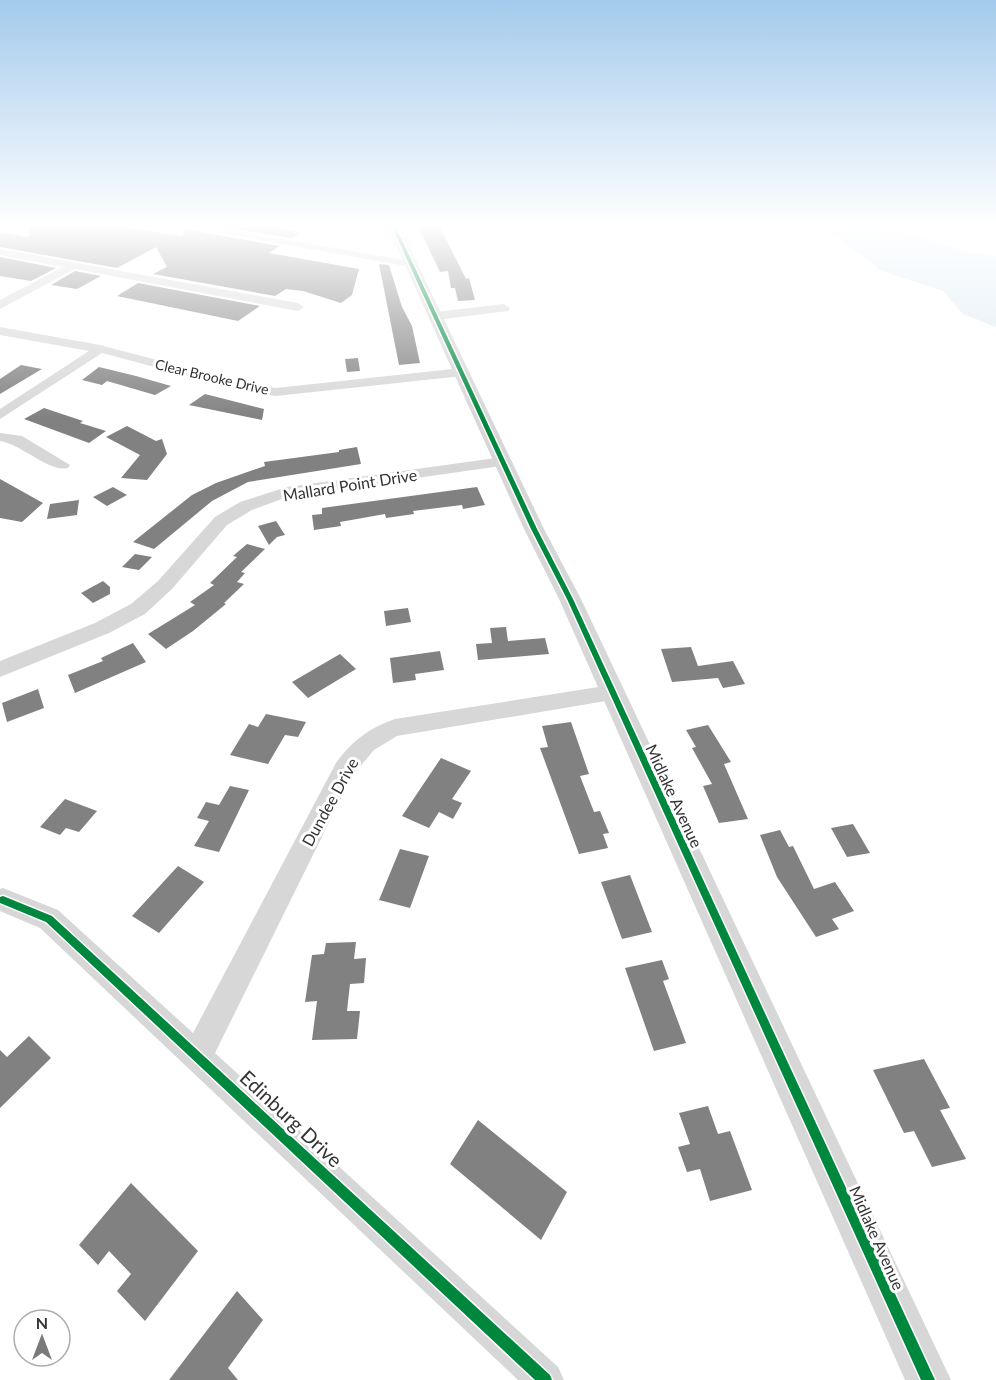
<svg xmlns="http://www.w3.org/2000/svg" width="996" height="1380" font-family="Lato,sans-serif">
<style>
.water{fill:#ddebf3}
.building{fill:#818181}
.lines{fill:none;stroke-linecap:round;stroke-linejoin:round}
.minor{fill:#d7d7d7;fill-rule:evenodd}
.tertiary{fill:#d7d7d7;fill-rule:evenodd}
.cycleway-casing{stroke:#fff;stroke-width:3}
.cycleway{fill:#00873e;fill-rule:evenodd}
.labels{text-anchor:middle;stroke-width:6;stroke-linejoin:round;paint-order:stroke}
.far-street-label{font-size:14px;fill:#333;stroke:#fff}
.street-label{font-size:16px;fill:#333;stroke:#fff}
.near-street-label{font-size:20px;fill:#333;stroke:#fff}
</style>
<rect width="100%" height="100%" fill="#fff"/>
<path class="water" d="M821,225h58l93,28 24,3v71l-33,-13 -20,-23 -61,-20z"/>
<path class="building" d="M30,225h83l70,11 1,-7 96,17 -11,7 90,16 -7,26 -11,8 -38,-12 -17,-2 -11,7 -122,-22 14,-7 -11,-20 -39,21 -117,-21v-15l29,5z
M211,225h55l34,7 -9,6z
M439,225l27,54 3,-1 6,22 -17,1 -3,-13h-4l-3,-17 -8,1 -22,-46z
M0,257l56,11 -25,13 -31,-5z
M379,264l10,1 13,42 10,19 8,37 -21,2z
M75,271l26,5 -24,13 -26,-4z
M138,283l122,23 -22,15 -121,-25z
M358,358l2,13 -13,1 -2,-13z
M21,365l21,4 -42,25v-15z
M99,367l37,9 35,10 -16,9 -48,-14 -5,4 -20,-5z
M205,394l59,15 -2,11 -73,-15z
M44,408l39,13 -3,2 26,8 -17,12 -65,-24z
M127,426l29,15 6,-2 5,15 -20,26 -26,-2 19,-23 -34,-18z
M357,447l4,17 -113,18 -36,19 -58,48 -21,-7 59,-47 24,-12 49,-17 -1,-4 75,-10v-2z
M0,479l43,24 -21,19 -22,-4z
M113,487l14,8 -20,11 -14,-9z
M477,487l8,18 -22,4 -1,-4 -49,6 1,3 -28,4 -1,-4 -45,8 1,4 -27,4 -2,-15 10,-1v-6z
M79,500l-2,15 -30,4 3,-15z
M276,521l9,14 -8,2 -8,8 -11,-19z
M247,544l18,5 -24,23 4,1 -8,9 7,2 -20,19 2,1 -33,27 -27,18 -18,-15 47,-29 -5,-3 24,-17 -4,-2 27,-26 -4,-1z
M135,554l17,3 -13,13 -17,-3z
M103,581l7,6v7l-17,9 -12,-10z
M408,608l3,14 -25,4 -2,-15z
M506,627l2,14 37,-3 4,16 -71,6 -2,-16 16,-1 -2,-15z
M133,643l13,19 -71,31 -7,-18 35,-14 -2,-3z
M691,647l7,19 35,-5 12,23 -22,4 -5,-10 -46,4 -11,-33z
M440,651l4,19 -29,4 1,6 -23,3 -3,-25z
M340,654l16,15 -48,29 -16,-16z
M38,689l6,19 -37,14 -5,-19z
M266,714l40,8 -8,15 -13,-2 -17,29 -38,-9 19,-31 9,3z
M571,722l18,52 -9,2 14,36 6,-1 9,22 -6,1 5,14 -29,6 -39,-106 8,-1 -6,-21z
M708,725l23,37 -7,2 24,55 -29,4 -16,-37 9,-2 -20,-36 4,-1 -10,-17z
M441,758l30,13 -19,28 10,4 -9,16 -14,-7 -10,16 -27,-12z
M230,786l19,4 -30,62 -25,-6 15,-25 -12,-3 9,-16 13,3z
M65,799l32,12 -18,21 -13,-4 -6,7 -20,-8z
M853,824l17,29 -23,4 -16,-29z
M780,830l9,17 4,-1 21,43 21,-7 19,29 -22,8 7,10 -23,8 -39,-60 -17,-42z
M400,849l29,7 -19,52 -31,-8z
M178,866l26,16 -45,51 -27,-17z
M630,875l22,57 -30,7 -21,-57z
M356,942l-2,17 12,-1 -2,25 -14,1 -3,27h13l-3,28 -45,1 5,-39 -12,1 7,-47 12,-1 2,-11z
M662,960l7,19 -6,2 23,62 -32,8 -29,-83z
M29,1036l22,22 -51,50v-58l7,7z
M924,1059l26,49 -10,2 26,49 -34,8 -18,-36 -10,2 -31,-63z
M708,1106l10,28 12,-3 22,59 -42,11 -10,-32 -13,3 -9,-25 12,-3 -11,-31z
M478,1120l89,72 -26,48 -91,-76z
M131,1183l67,68 -53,70 -28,-30 14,-17 -22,-23 -11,14 -19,-20z
M237,1291l26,29 -35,48 10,12h-69z"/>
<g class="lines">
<path class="minor" d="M176,225h22l213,36 5,3 -5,3z
M529,225l-12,6 -5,-3 4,-3z
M0,249l298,54 6,4 -6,4 -223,-42 -75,40v-9l63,-33 -63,-12z
M504,304l6,4 -2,3 -72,9 -6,-4 6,-4z
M0,327l100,18 152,40 24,3 186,-20 7,4 -7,4 -186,20 -24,-3 -150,-40 -102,66v-10l89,-58 -89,-16z
M0,433l22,3 48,29 -2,3c-18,5 -47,-24 -68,-27z
M503,457l5,2 3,3 -3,3 -218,31 -38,14 -25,15 -55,64 -27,25 -36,19 -109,44v-16l95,-38 36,-19 27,-23 57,-64 25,-15 47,-15z
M611,685l7,2 4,6 -4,6 -221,37 -23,14 -22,26 -137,277 343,314 6,13h-46l-478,-452 -40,-17v-22l3,-1 55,22 135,123 143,-270c16,-22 33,-35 59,-44z"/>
<path class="tertiary" d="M387,225h12l145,304 37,70 370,781h-46l-346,-781 -35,-70z"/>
<g class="cycleway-casing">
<path id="cycleway" d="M391,225h4l142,304 36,70 362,781h-14l-354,-781 -36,-70z
M3,896l49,20 498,459 2,5h-17l-489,-458 -46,-19v-6z"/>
</g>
<use href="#cycleway" class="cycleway"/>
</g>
<linearGradient id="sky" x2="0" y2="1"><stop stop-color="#a3caec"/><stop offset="0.54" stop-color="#fff"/><stop offset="1" stop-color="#fff" stop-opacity="0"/></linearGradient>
<rect width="996" height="418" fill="url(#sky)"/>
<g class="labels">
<g class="far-street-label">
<text transform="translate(212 377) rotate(13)" y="5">Clear Brooke Drive</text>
</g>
<g class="street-label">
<text transform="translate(350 485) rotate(-9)" y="6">Mallard Point Drive</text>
<text transform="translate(674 796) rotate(65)" y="6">Midlake Avenue</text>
<text transform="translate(330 802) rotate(-61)" y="6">Dundee Drive</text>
<text transform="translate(877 1238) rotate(66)" y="6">Midlake Avenue</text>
</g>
<g class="near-street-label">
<text transform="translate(291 1119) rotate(43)" y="7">Edinburg Drive</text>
</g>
</g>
<g transform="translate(42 1338)"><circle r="28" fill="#ffffff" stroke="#adadad" stroke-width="1.5"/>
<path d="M0-4.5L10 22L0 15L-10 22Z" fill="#7a7a7a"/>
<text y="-9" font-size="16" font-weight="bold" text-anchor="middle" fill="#333333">N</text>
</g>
</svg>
